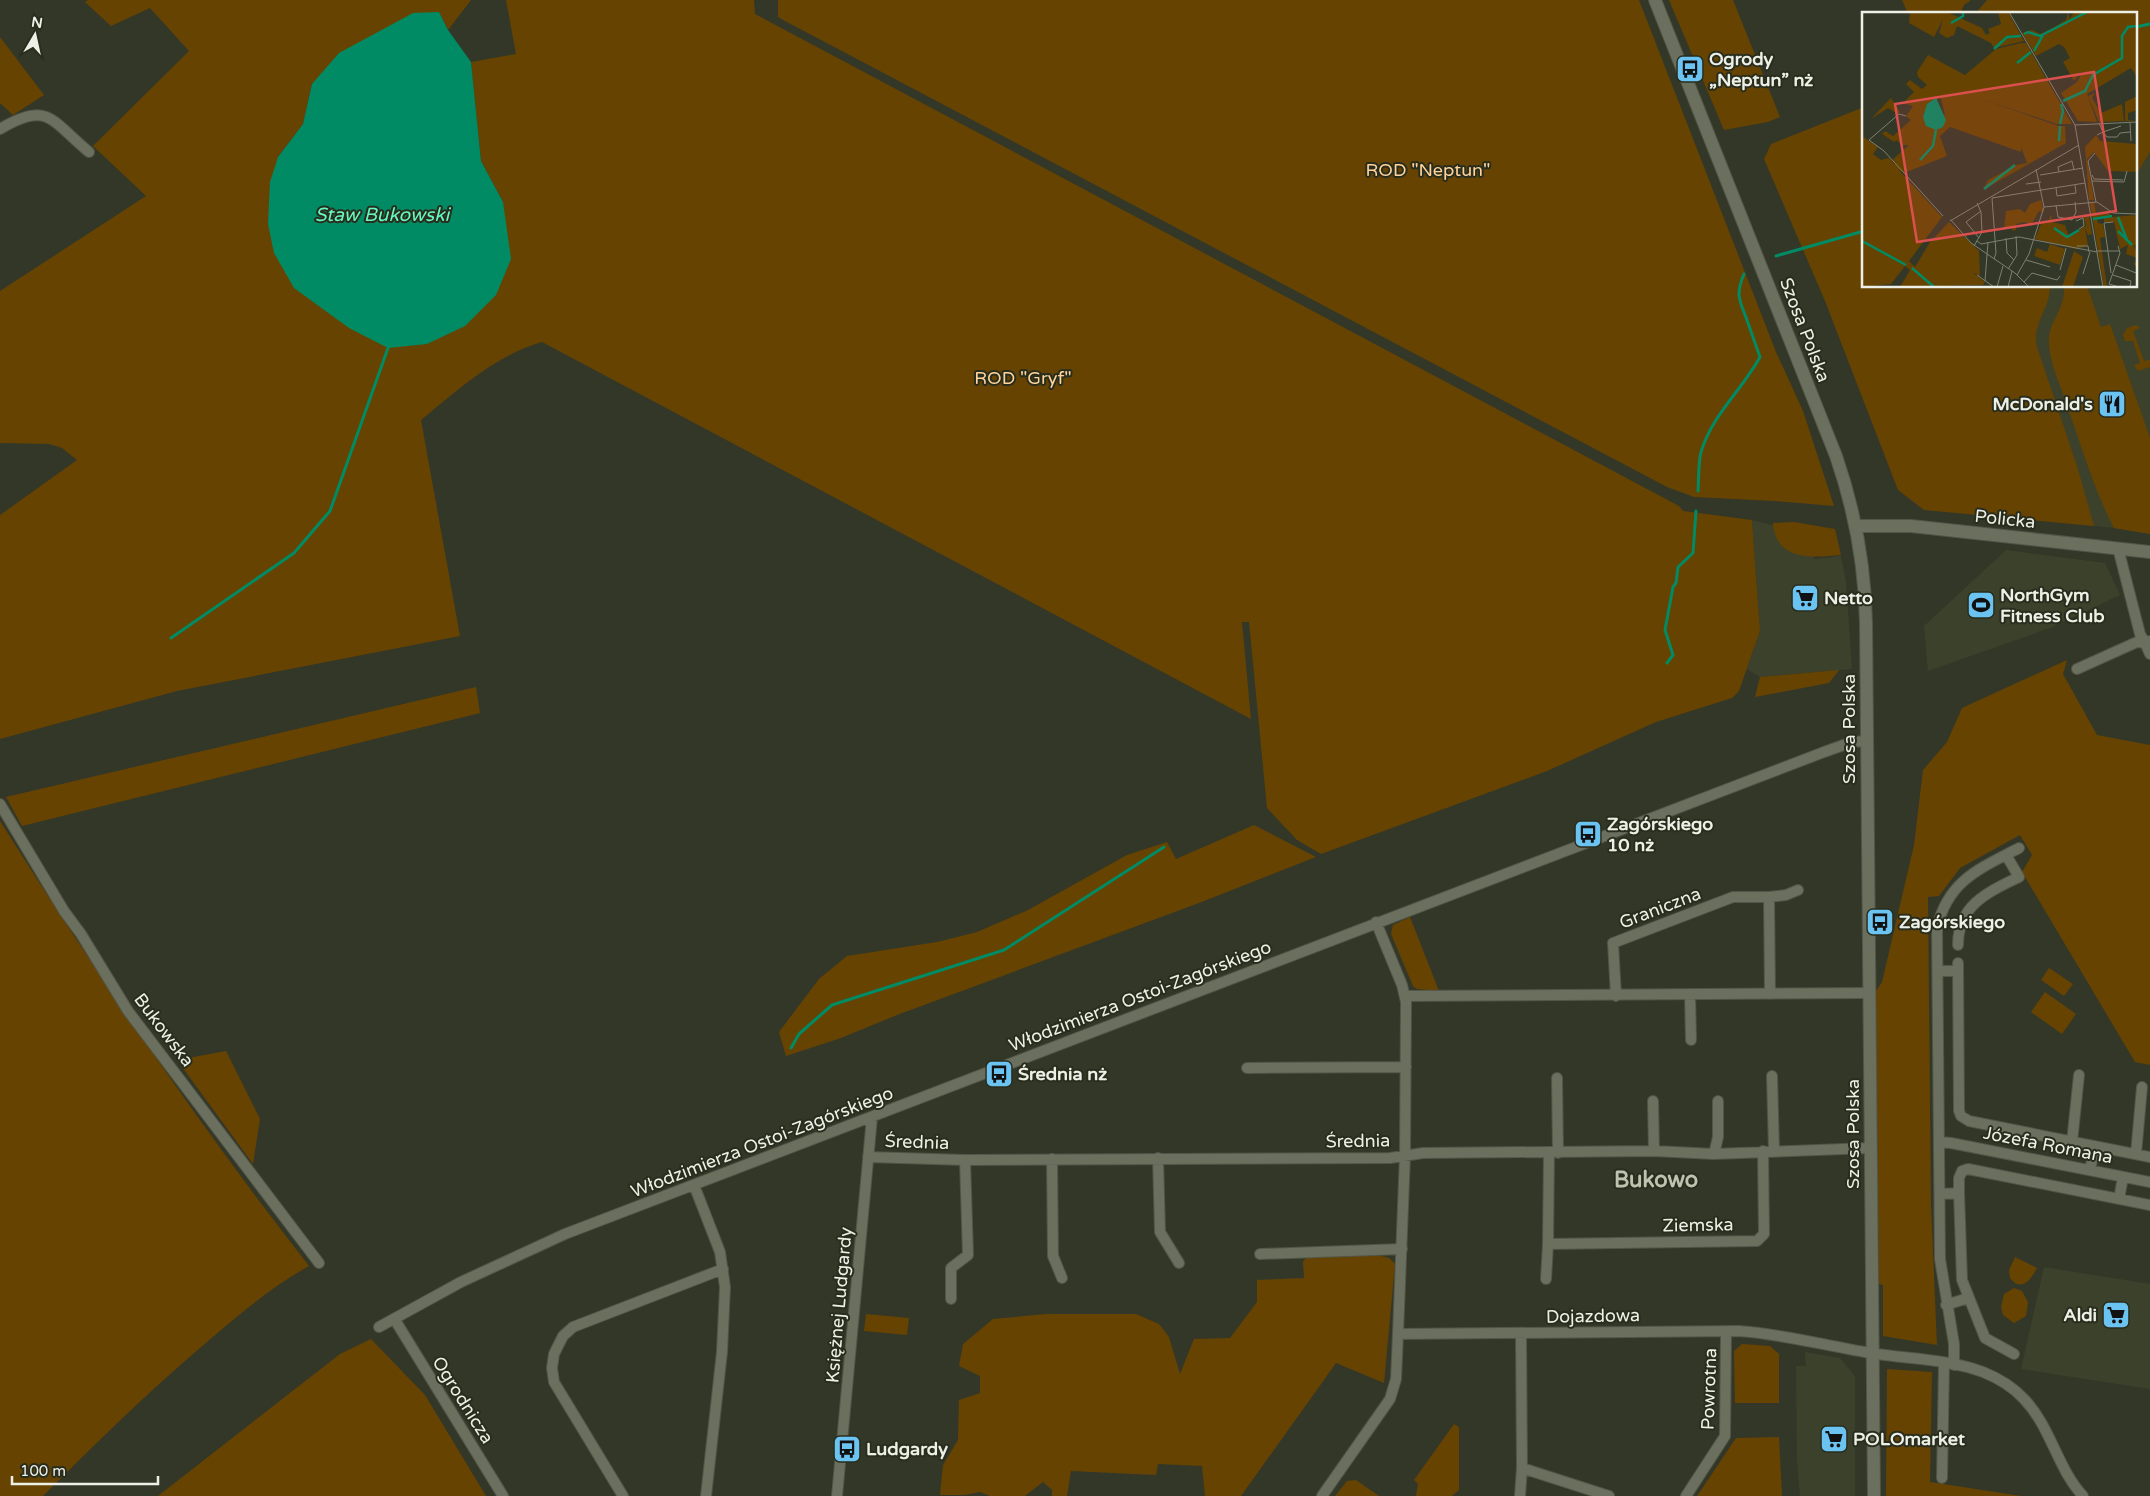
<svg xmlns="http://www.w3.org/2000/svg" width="2150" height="1496" font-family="'Varela Round',sans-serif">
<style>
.built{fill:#3c412b}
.green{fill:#674302}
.water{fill:#008b64}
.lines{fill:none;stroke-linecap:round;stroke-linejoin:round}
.stream{stroke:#008b64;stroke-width:3}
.minor-casing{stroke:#525547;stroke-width:12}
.tertiary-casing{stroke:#525547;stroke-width:14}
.minor{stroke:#6b6f5e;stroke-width:10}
.tertiary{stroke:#6b6f5e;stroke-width:12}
.labels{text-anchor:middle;stroke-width:4;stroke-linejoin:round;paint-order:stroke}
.poi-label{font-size:18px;font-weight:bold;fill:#edf0e6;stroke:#292d1d;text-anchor:start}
.park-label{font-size:18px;fill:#ffd399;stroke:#292d1d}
.street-label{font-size:18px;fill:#edf0e6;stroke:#292d1d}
.water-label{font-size:19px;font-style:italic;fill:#67f9c2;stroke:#292d1d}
.district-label{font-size:22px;font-weight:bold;fill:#bec3b0;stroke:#292d1d}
.inset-river{fill:none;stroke:#008b64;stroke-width:2.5}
.inset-road{fill:none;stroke:#7d8173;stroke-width:1}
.view{fill:#db504e;fill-opacity:0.15;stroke:#db504e;stroke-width:2.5}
.inset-edge{fill:none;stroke:#edf0e6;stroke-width:2.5}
</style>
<rect width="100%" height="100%" fill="#333727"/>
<path class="built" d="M2150,140v394l-36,-6 -39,-4 -71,-238h132v-122z
M1752,520l58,15 4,24 27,-3 5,26 6,87 -92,8 -13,-8 13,-38z
M2006,550l99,13 15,32 -70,33 -122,43 -4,-45z
M2044,1267l106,17v105l-129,-20z
M1805,1352l35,6 15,18v120h-55l-3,-35 -1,-95h10z"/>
<path class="green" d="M88,0h383l-23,30 -9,-18 -127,72 -9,40 -25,33 225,45 -22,-41 -10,-99 45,-8 -10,-54h248l1,14 924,492 4,5 69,9 8,111 -21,60 -7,7 -76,24 -109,49 -226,83 -24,-14 -30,-32 -18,-186h-7l9,97 -709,-377c-46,13 -84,48 -121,78l39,216 -283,55 -177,48v-224l77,-55 -15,-12 -13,-4 -49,-1v-152l146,-95 -53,-50 96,-95 -39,-43 -39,18 -26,-24z
M778,0h861l137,352 27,59 31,95 -60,-5 -80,-4 -27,-10 -882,-466 -7,-4z
M1669,0h64l47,117 -12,5 -44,8z
M1902,0h69l-7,5 -4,9h-52z
M1987,0h163v152l-14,23v-161h-161z
M0,37l44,58 -31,20 -13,-12z
M1864,107v179h186c0,24 -18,36 -13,61l40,119 17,60 -170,-16 -26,-20 -73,-189 -61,-142 7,-15z
M2064,286h23l14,41 9,-3 40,114v96l-36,-6c-21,-40 -33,-84 -48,-125 -6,-19 -16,-39 -17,-59 -2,-22 17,-34 15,-58z
M2136,325l4,3 -7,3 11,30 6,-1v7l-12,4 -4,-6 6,-2 -7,-22h-8l-2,-6 4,-7z
M1794,522l41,7 6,26c-29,3 -65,6 -68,-32z
M2067,660l-4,14 34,61 53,10v320l-15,-3 -113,-190 10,-17 -12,-20 -60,33 -21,28 -11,1 3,308 6,140 -54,-9v-51l-4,-1 -3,-293 6,-9 32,-137 9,-75 24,-28 15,-34z
M1839,670l-10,13 -74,14 5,-20z
M476,687l4,26 -458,113 -16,-29z
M0,821c97,153 197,302 309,445 -41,23 -74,52 -109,82 -55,47 -106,97 -157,148h-43z
M1254,825l62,32 -117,46 -302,112 -56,23 -55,18 -7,-24 40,-53 28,-23 90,-14 40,-10 51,-22 99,-55 40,-13 9,17z
M1410,917l29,74 -22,-2 -4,-3 -22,-52 2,-9z
M2049,968l24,16 -9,12 -23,-16z
M2045,992l31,22 -14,20 -31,-22z
M226,1051l34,68 -7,45 -76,-104z
M1378,1255l11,3 6,6 -11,119 -48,-20 -95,133h-36l-3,-30 -44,-2 -2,11 -85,-4 -4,25h-15v-6l-9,-8 -18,14h-35l-10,-4 -15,3h-25l3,-30 15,-25 1,-40 21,-7v-17l-21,-10 4,-22 30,-25 53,-5h90l23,10 10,13 11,37 14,-35 36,-1 27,-36v-22l47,-2 -1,-16 3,-4z
M2015,1257l22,11c-6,11 -15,25 -27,10l-1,-8z
M2014,1288l8,3 6,11 -2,14 -12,7 -11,-8 -2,-8 3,-13z
M866,1314l43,4 -2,17 -43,-4z
M371,1339l54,56 61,101h-328l182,-142z
M1742,1344l28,2 9,8v49h-44l-1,-52z
M1887,1369l45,3 -2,110 91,14h-135z
M1454,1424l5,3v63l-7,6h-36l2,-12 -4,-4z
M1779,1437l3,59h-85l39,-58z
M1356,1480l23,16h-44l12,-15z"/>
<path class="water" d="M439,12l9,18 23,32 10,99 22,41 8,57 -15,36 -31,31 -38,18 -39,4 -39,-20 -55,-40 -20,-35 -6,-29 2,-42 8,-25 25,-33 9,-40 27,-31 74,-40z"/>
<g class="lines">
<path class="stream" d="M2136,27l14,-3
M1776,256l88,-25
M1698,491c1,-12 0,-27 3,-39 11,-37 41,-62 59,-95 -4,-11 -8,-23 -12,-34 -7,-21 -14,-26 -4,-49
M171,638l123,-85 36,-42 58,-163
M1667,663l6,-8 -8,-25 8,-43 3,-4 2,-16 15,-14 3,-42
M791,1048l8,-14 33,-29 172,-55 160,-103"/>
<g class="minor-casing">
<path id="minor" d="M0,129c49,-29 51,-8 89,23
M2118,548l22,86 5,9 5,-2
M2077,669l60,-27 8,1 5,11
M0,804l64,107 17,23 47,77 191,252
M1769,897l17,-2 12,-5
M1376,922l26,63 4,17 -1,153 -7,179 341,-3c44,3 88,15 131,22 37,6 78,6 113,19 15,6 30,15 41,27 27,28 33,69 59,97
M1958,945c0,-40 30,-53 61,-68l-13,-22
M1958,963l1,148 2,5 8,5 181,36
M1938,971h20
M1690,994l1,46
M1405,996l464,-3
M1616,996l-3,-53 120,-46h36l1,97
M1247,1068l159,-1
M1772,1076l2,74
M1557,1078l1,75
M1653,1101l1,50
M1940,1142l11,1 199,39
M2072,1142l7,-67
M1549,1153l-1,91 209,-3 7,-7 -1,-83
M1714,1154l4,-17v-36
M2136,1154l6,-67
M868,1157l97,3 425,-2 33,-5 231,-2 60,3 156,-6
M1158,1158l2,74 19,31
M1052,1159l1,97 9,22
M2090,1170l5,-24
M694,1185l26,67 5,35 -3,65 -16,144
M1959,1193l3,87 23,58 29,16
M1940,1194l19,-1v-15l3,-7 6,-2 182,36
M2119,1199l4,-22
M1260,1254l142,-5
M1546,1279l2,-35
M951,1299v-31l17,-13 -3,-95
M1946,1305l22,-7
M395,1320l108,176
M379,1327l82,-45 104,-48 1259,-482 28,-10 15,-1
M1521,1333l1,135 87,28
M1954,1365v-21l-14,-85 -3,-332c12,-47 42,-58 82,-79
M1942,1478l2,-114
M623,1496l-69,-114 -2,-14 2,-14 9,-18 10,-9 150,-58
M837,1496l35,-379
M1322,1496l68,-97 6,-20 2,-45
M1520,1496l2,-28
M1686,1496l39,-60 1,-104"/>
</g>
<g class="tertiary-casing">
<path id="tertiary" d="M1655,0l181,456c19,55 29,108 30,167l8,873
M1857,526h54l239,26"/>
</g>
<use href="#minor" class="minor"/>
<use href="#tertiary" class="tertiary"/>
</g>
<defs>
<g id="bus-square" transform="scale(1.4375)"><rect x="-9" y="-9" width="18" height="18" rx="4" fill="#6bc3f2" stroke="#292d1d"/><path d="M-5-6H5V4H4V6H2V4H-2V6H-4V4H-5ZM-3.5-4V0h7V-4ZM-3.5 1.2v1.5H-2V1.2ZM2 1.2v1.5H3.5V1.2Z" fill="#111"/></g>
<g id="restaurant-square" transform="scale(1.4375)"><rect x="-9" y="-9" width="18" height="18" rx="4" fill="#6bc3f2" stroke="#292d1d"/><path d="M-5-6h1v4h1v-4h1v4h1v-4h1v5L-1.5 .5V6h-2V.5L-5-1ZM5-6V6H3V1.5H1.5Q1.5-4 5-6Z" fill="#111"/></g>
<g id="supermarket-square" transform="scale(1.4375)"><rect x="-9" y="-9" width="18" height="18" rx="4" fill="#6bc3f2" stroke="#292d1d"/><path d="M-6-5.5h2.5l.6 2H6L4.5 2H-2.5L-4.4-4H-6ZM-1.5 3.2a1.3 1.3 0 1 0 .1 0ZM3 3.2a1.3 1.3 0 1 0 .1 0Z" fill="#111"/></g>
<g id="stadium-square" transform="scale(1.4375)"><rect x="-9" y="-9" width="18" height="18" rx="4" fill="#6bc3f2" stroke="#292d1d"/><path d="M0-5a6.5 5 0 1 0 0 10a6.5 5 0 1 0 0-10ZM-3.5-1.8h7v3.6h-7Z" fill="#111"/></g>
</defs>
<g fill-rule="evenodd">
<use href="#bus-square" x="1690" y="69"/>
<use href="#restaurant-square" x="2112" y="404"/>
<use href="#supermarket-square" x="1805" y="598"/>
<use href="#stadium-square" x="1981" y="605"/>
<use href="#bus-square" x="1588" y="834"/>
<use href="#bus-square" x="1880" y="922"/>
<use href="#bus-square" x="999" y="1074"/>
<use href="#supermarket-square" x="2116" y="1315"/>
<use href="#supermarket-square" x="1834" y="1439"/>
<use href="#bus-square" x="847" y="1449"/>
</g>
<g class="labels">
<g class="poi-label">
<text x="1709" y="65">Ogrody<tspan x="1709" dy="21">„Neptun” nż</tspan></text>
<text x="2093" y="410" text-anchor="end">McDonald's</text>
<text x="2000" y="601">NorthGym<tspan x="2000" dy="21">Fitness Club</tspan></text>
<text x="1824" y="604">Netto</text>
<text x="1607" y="830">Zagórskiego<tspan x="1607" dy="21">10 nż</tspan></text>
<text x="1899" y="928">Zagórskiego</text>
<text x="1018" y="1080">Średnia nż</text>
<text x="2097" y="1321" text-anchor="end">Aldi</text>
<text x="1853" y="1445">POLOmarket</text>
<text x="866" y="1455">Ludgardy</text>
</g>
<g class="park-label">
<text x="1428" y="176">ROD "Neptun"</text>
<text x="1023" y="384">ROD "Gryf"</text>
</g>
<g class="street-label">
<text transform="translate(1805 330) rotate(69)" y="6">Szosa Polska</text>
<text transform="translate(2005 519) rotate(6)" y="6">Policka</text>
<text transform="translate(1849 729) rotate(-90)" y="6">Szosa Polska</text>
<text transform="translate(1660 908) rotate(-21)" y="6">Graniczna</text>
<text transform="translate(1140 996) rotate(-21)" y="6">Włodzimierza Ostoi-Zagórskiego</text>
<text transform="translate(164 1030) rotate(53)" y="6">Bukowska</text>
<text transform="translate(1853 1134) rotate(-90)" y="6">Szosa Polska</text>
<text transform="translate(1358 1141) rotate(-1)" y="6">Średnia</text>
<text transform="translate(762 1142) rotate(-21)" y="6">Włodzimierza Ostoi-Zagórskiego</text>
<text transform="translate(917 1142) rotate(2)" y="6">Średnia</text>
<text transform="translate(2048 1145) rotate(11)" y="6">Józefa Romana</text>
<text transform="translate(1698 1225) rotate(-1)" y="6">Ziemska</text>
<text transform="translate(839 1305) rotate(-85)" y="6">Księżnej Ludgardy</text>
<text transform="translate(1593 1316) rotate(-1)" y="6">Dojazdowa</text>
<text transform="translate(1709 1389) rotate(-88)" y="6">Powrotna</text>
<text transform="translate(463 1400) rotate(58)" y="6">Ogrodnicza</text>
</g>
<g class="water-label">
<text x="382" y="221">Staw Bukowski</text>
</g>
<g class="district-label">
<text x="1656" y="1187">Bukowo</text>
</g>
</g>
<g transform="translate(1862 12)">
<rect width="275" height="275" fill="#333727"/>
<path d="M48,0h37l35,16 4,7 4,-2 -2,-4 13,-5 -3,-12h10l16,29 -30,7 -3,-5 -34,-17 -3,9 -7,3 -8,-5 4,-14 -9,18 -25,-14zM206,0l2,7 4,-7h63v65l-6,-9 -44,26 10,28 -19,-1 -17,-28 16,-11 5,-10 -8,9 -11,-19 7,-4 -6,-11 -5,-3 -23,12 -14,-23 10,-3 8,4 11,-5 15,-9zM159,31h5l46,81h-15l-79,-26 81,28h6l1,17 -83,47 5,-10 28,-15 11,-2 -6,-16v5l-71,-25 -10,9 7,20 -43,17 -6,-4 44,48 -33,44 6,6 15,-25 19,-20 30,29 1,25 -8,-4 13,10 -2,3 -83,2 10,-17 -5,-4 -14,18 -29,3v-151l16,11 -5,7 8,6 8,-2 8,9 -5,-7 17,-15h-8l-4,-5 -3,2 -12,-8 3,-3 8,5 18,-16 -5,-4 7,-10 -10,-3 11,-11 -8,-8 4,-4 12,9 5,-4 -9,-8 -1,-5 11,-17 37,20 31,-26zM78,83l5,20 -22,-1 14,-14zM233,81l-3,5 9,15 21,-9 2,17 -25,1 -11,-26zM275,84v14l-9,3v7l8,1h-11v-19zM29,86l9,14 -2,2 -10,-6 -17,11zM234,123l4,6 37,3v28l-29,-1 -14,-19 -7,7 7,41h-5l-4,-53zM179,188l3,12 -5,-1 -8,14 -7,-3 -8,2v6l-4,1 1,-5 -9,2 2,-17 14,-2 5,4 5,-9zM228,191h4l2,10h13l3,4 25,-2v28l-3,3 3,8v14l-3,-4 3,-6 -11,-4 2,-9 -8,4 -6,-27h-10v-5l-7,1 1,5 5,1 2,13 -5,1 7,49h-3zM189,202l1,8 13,3 4,11 17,-10 -2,-9 5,-1 3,18 -4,1 -3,-7 3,18 -12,3 -41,-10 7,-18 6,1zM188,232l15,5 -5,16 -26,-9 3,-8 10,4zM212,239l9,6 -10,30h-11z" fill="#674302" fill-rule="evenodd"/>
<path d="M74,86l10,22 -3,7 -7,3 -10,-4 -3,-9 4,-13z" fill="#008b64"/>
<path class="inset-river" d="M89,11l12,-7v-4M162,22l4,-2 12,4 47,-24M132,37l13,-12 14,-1M172,39l9,-16M155,51l14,-11M201,89l22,-10 8,-16 29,-17v-22l6,-9 9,-1M198,112l3,-13 -2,-7M197,129l1,-15M58,148l13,-14 3,-16M122,177l31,-24M256,205l9,23M231,207l19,-3M192,216l13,9 12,-7M256,219l14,14M0,229l44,24M50,256l22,19"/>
<path class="inset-road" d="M147,0l66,113 28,162M44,104l-7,-2 -30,26 15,11 59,65M237,111l4,9 18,-6M268,111l1,18M213,113l62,-3M235,123l6,-3 4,5h10l3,-4 10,-1M233,141l-7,8 8,41M174,157l8,38 53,-5 16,11 24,1M197,160l-1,-5 14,-6 2,9M178,163l43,-7M230,163l2,4 29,1M230,169l32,1 3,-11M164,172l15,-2M194,176l1,8 19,-3 -1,-8M130,186l93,-15M130,186l4,55 -2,6M194,193l2,12 14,3 4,-8 -1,-10M89,208l20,23 44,30 14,14M88,209l129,-76M214,209l7,-3 1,8 -5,3M117,226l-13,-16 15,-11M144,226l1,15 7,7M115,229l4,3 38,-7 78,15M112,234l8,-14 -1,-20 -4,-9M215,234h11l1,6M256,234l2,7 -11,31 10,3M235,239h22M164,248l24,7M254,253l20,8M146,257l9,-14 -1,-19M198,258l6,-22M249,261l-7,-50 9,-1M221,262l7,-22M115,263l17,12M155,263l12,-21 15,-47M251,263l18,6 -1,6M123,269l3,-39M162,270l8,-9 25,7 3,-4M135,275l6,-21M146,275l4,-16"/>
<path class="view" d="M232,60l22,139 -199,31 -22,-138z"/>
<rect width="275" height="275" class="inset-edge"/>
</g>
<g transform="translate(35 35) rotate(9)" stroke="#292d1d" stroke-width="4" paint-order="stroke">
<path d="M0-4L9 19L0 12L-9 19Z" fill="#edf0e6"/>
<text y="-8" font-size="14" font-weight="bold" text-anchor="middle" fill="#edf0e6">N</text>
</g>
<path d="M12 1476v8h146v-8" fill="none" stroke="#edf0e6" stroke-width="2.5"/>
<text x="20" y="1476" font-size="15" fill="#edf0e6" stroke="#292d1d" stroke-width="4" paint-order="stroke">100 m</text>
</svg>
